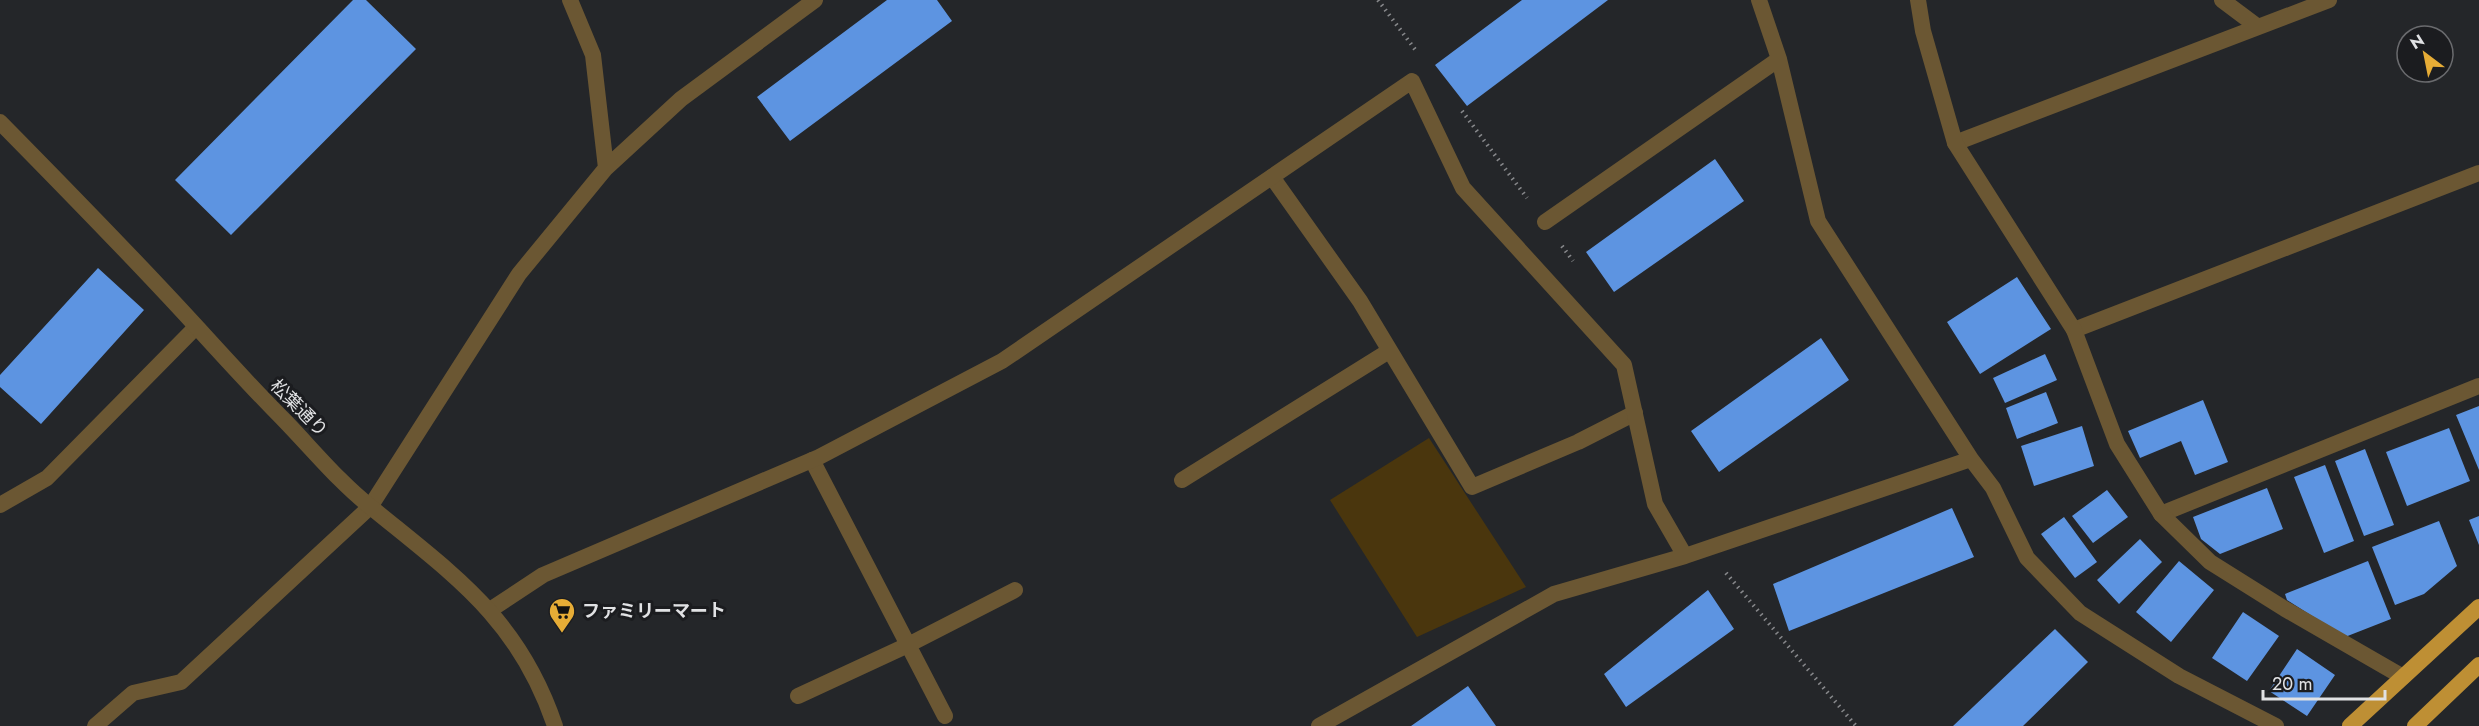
<svg xmlns="http://www.w3.org/2000/svg" width="2479" height="726" font-family="Jost,'Noto Sans JP',sans-serif">
<style>
.green{fill:#4a360d}
.building{fill:#5d94e1}
.lines{fill:none;stroke-linecap:round;stroke-linejoin:round}
.path{stroke:#87888b;stroke-width:4;stroke-dasharray:1.5 4.5;stroke-linecap:butt}
.service{stroke:#6b5733;stroke-width:16}
.minor{stroke:#6b5733;stroke-width:16}
.tertiary{stroke:#6b5733;stroke-width:16}
.trunk{stroke:#be8f34;stroke-width:16}
.labels{text-anchor:middle;stroke-width:6;stroke-linejoin:round;paint-order:stroke}
.street-label{font-size:18px;fill:#e1e2e4;stroke:#1b1c1f}
.poi-label{font-size:18px;font-weight:bold;fill:#e1e2e4;stroke:#1b1c1f;text-anchor:start}
</style>
<rect width="100%" height="100%" fill="#242629"/>
<path class="green" d="M1429,438l97,149 -109,50 -87,-137z"/>
<path class="building" d="M353,0h13l50,49 -185,186 -56,-55z
M887,0h50l15,21 -162,120 -33,-44z
M1522,0h86l-141,106 -32,-41z
M1715,159l29,42 -130,91 -28,-40z
M98,268l46,42 -103,114 -41,-37v-12z
M2017,277l34,52 -71,45 -33,-52z
M1821,338l28,42 -130,92 -28,-41z
M2045,354l12,26 -52,23 -12,-25z
M2046,392l12,31 -41,16 -11,-31z
M2203,400l25,62 -33,13 -14,-34 -41,17 -12,-27z
M2479,406v64l-23,-55z
M2082,426l12,40 -60,20 -13,-40z
M2449,428l21,53 -63,25 -21,-54z
M2365,449l29,76 -30,11 -29,-75z
M2325,465l29,76 -30,12 -30,-76z
M2267,488l16,41 -63,25 -19,-15 -8,-22z
M2107,490l21,27 -35,26 -21,-27z
M1952,508l22,49 -185,74 -16,-47z
M2479,516v29l-10,-25z
M2064,517l33,45 -22,16 -34,-44z
M2439,521l18,45 -33,28 -29,11 -23,-58z
M2140,539l22,23 -43,42 -22,-24z
M2179,561l35,29 -43,52 -35,-30z
M2368,561l23,58 -46,18 -58,-37 -2,-6z
M1708,590l26,39 -108,78 -22,-33z
M2243,612l36,24 -32,45 -35,-23z
M2055,629l33,33 -65,64h-70z
M2297,649l38,26 -28,41 -38,-25z
M1468,686l28,40h-85z"/>
<g class="lines">
<path class="path" d="M1378,0l39,52
M1462,111l65,87
M1562,246l11,15
M1726,573l130,153"/>
<path class="service" d="M2222,0l36,27
M1955,143l374,-143
M1272,177l88,124 112,186 106,-45 57,-29
M2074,330l405,-157
M812,460l133,256
M1182,480l207,-129
M2161,514l318,-128
M798,696l110,-51 107,-55
M95,726l38,-33 48,-11 189,-175"/>
<path class="minor" d="M570,0l23,55 13,113
M1759,0l20,59 39,162 153,238 22,29 34,70 53,55 99,63 97,50
M1918,0l5,31 32,112 119,187 43,114 44,70 49,48 75,47 118,68
M1545,222l234,-163
M0,505l47,-27 149,-151
M370,507l149,-233 87,-106 75,-69 134,-99
M490,610l53,-35 276,-118 183,-96 410,-280 51,107 161,177 31,139 30,52
M1319,726l235,-132 131,-38 286,-97"/>
<path class="tertiary" d="M0,122c66,67 132,134 195,203 30,33 59,65 90,96 28,29 55,62 87,87 83,68 147,111 183,218"/>
<path class="trunk" d="M2350,726l129,-119
M2415,726l64,-61"/>
</g>
<defs>
<g id="supermarket-pin" transform="scale(1.35)"><path d="M0 17L-7.5 6A9.5 9.5 0 1 1 7.5 6Z" fill="#e6ac36" stroke="#1b1c1f"/><path d="M-6-5.5h2.5l.6 2H6L4.5 2H-2.5L-4.4-4H-6ZM-1.5 3.2a1.3 1.3 0 1 0 .1 0ZM3 3.2a1.3 1.3 0 1 0 .1 0Z" fill="#111"/></g>
</defs>
<g fill-rule="evenodd">
<use href="#supermarket-pin" x="562" y="611"/>
</g>
<g class="labels">
<g class="street-label">
<text transform="translate(299 408) rotate(45)" y="6">松葉通り</text>
</g>
<g class="poi-label">
<text x="582" y="617">ファミリーマート</text>
</g>
</g>
<g transform="translate(2425 54) rotate(328)"><circle r="28" fill="#1b1c1f" stroke="#6a6b6e" stroke-width="1.5"/>
<path d="M0-4.5L10 22L0 15L-10 22Z" fill="#e6ac36"/>
<text y="-9" font-size="16" font-weight="bold" text-anchor="middle" fill="#e1e2e4">N</text>
</g>
<path d="M2263 690v9h122v-9" fill="none" stroke="#e1e2e4" stroke-width="3"/>
<text x="2272" y="690" font-size="18" fill="#e1e2e4" stroke="#1b1c1f" stroke-width="4.5" paint-order="stroke">20 m</text>
</svg>
